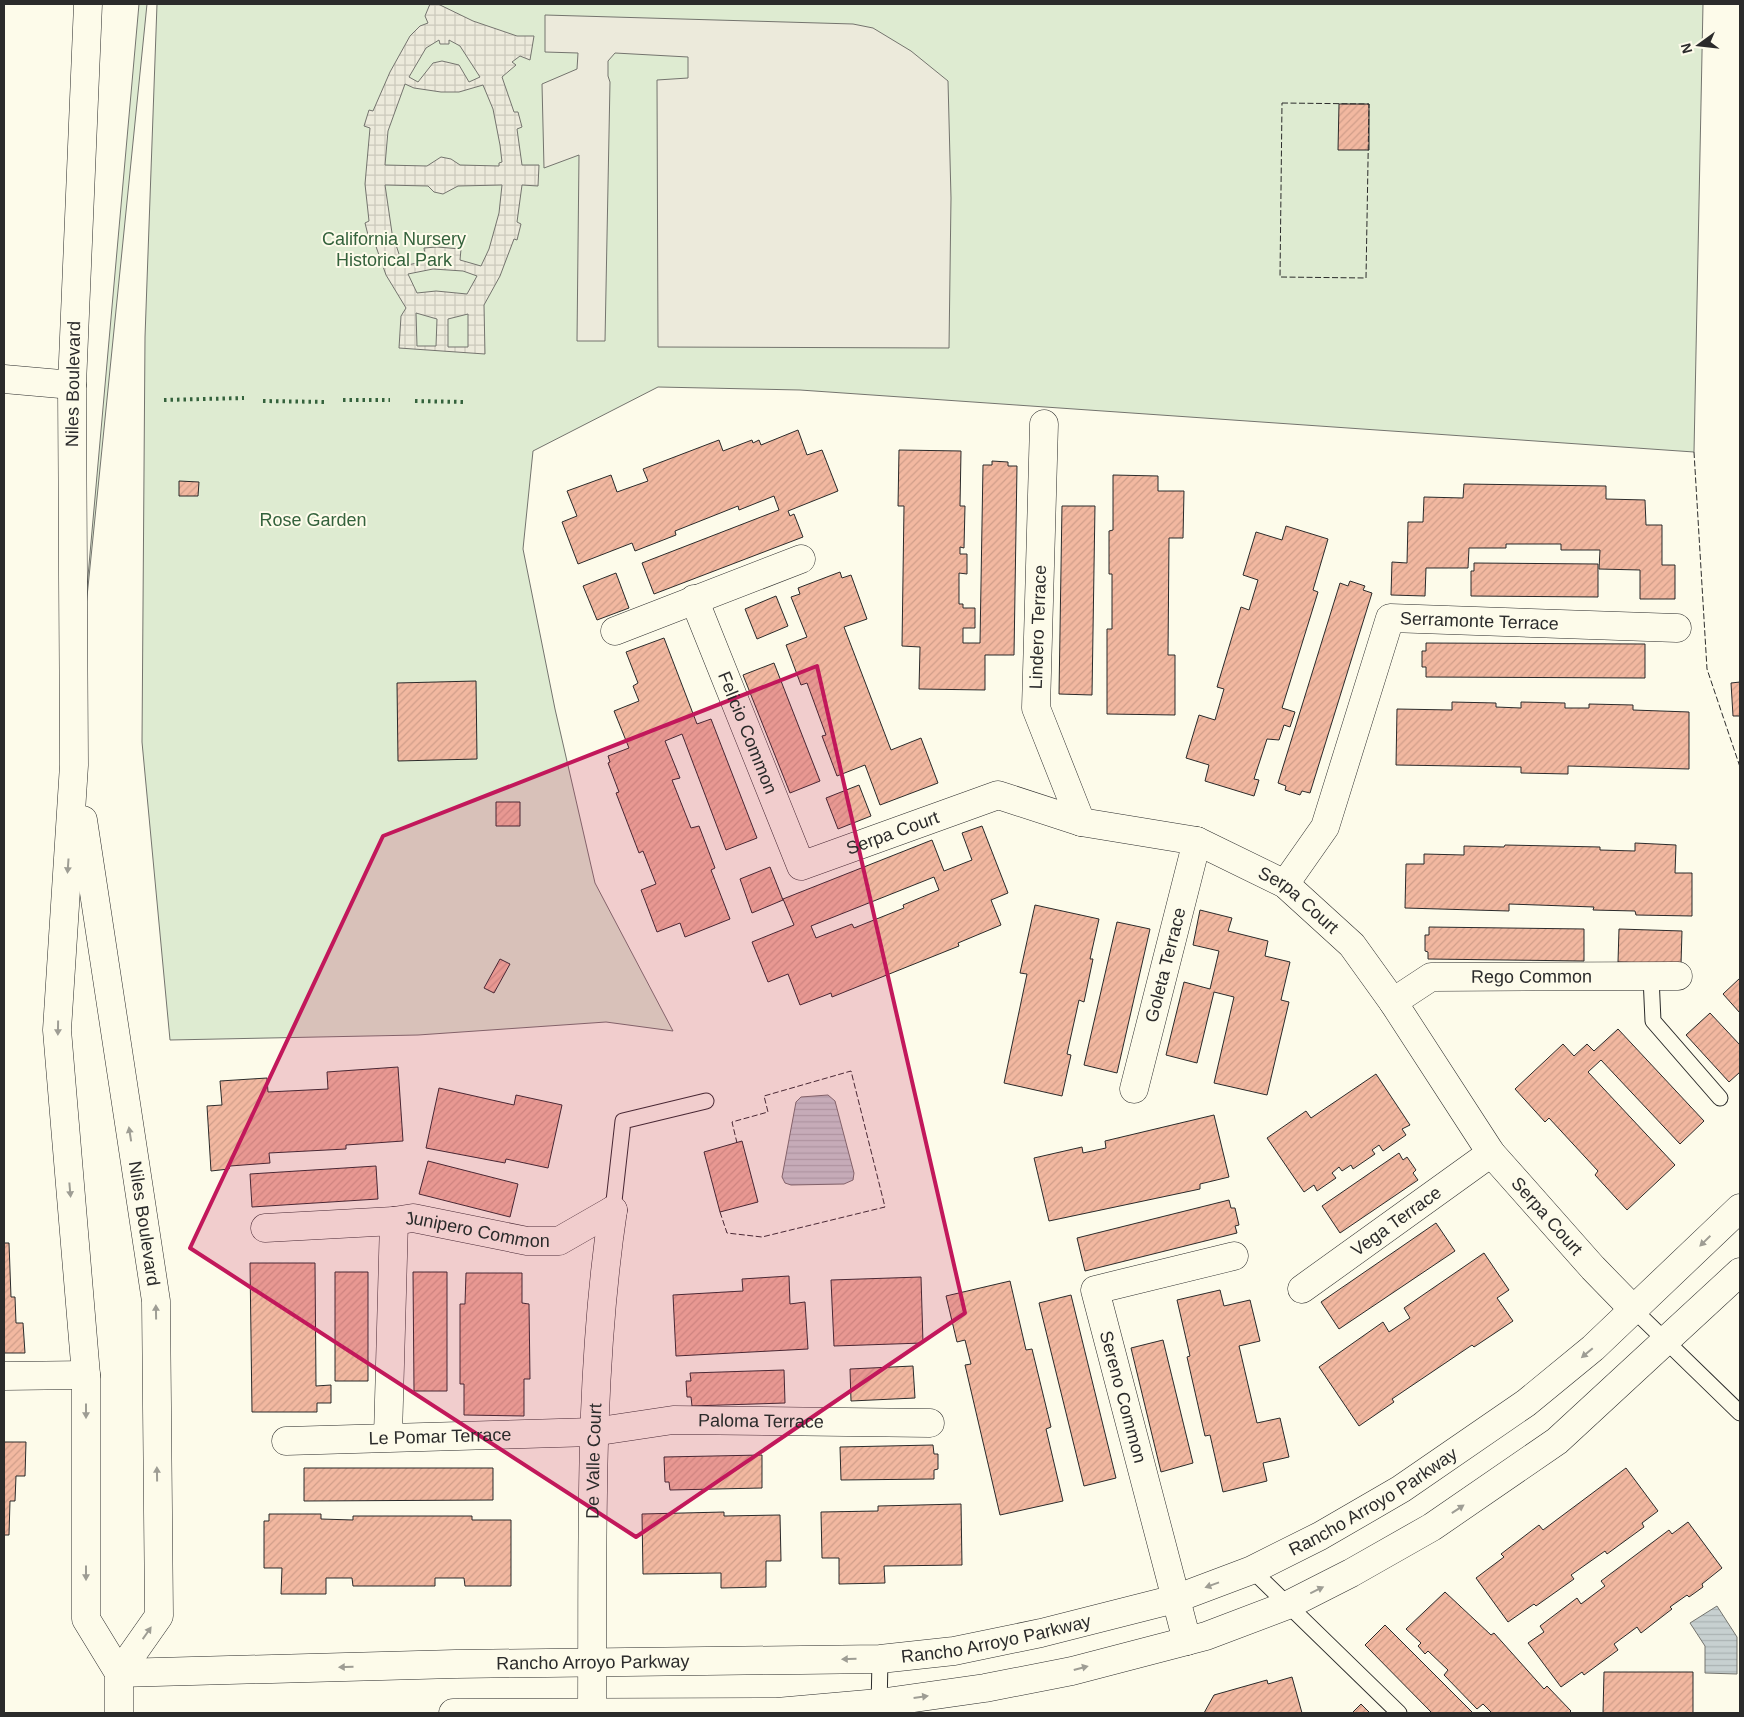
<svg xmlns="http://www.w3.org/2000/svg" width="1744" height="1717" font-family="Helvetica,sans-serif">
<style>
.green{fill:#deebd1;stroke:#74746e}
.parking{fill:#eceadb;stroke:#74746e}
.plaza{fill:url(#plaza-grid);stroke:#74746e;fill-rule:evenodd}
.water{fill:url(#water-rules);stroke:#74746e}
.building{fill:url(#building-hatch);stroke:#2b2b2b;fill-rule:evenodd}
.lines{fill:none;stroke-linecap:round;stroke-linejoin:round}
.service-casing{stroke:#2b2b2b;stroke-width:17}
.minor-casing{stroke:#2b2b2b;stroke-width:29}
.secondary-casing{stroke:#2b2b2b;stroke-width:29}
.service{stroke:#fdfbea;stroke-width:15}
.minor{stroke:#fdfbea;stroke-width:28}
.secondary{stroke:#fdfbea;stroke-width:28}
.hedge{stroke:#34623c;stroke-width:4;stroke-dasharray:2.5 4;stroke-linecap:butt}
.fence{stroke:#2b2b2b;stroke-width:1;stroke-dasharray:6 2.5;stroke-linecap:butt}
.oneway{fill:#9e9d94}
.marked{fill:#c2185b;fill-opacity:0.2;stroke:#c2185b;stroke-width:4;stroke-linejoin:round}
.labels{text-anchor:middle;stroke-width:4;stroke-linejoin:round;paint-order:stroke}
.park-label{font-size:18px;fill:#34623c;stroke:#fdfbea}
.street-label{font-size:18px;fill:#2b2b2b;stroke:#fdfbea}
</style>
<defs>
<pattern id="plaza-grid" width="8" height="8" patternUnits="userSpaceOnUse" patternTransform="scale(1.25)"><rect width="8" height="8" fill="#eceadb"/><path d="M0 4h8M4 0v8" fill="none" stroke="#cbc9bc"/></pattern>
<pattern id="water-rules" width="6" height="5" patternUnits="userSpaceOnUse" patternTransform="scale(1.25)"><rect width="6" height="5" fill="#c7d0d0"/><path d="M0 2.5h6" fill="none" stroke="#abb3b3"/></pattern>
<pattern id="building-hatch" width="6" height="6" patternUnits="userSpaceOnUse" patternTransform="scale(1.25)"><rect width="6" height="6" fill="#f2b8a0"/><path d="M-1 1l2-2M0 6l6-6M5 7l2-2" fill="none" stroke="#d09e8a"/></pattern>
</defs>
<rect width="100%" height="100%" fill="#fdfbea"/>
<path class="green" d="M139,4h8l-67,662z
M157,4h1546l-9,448 -894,-62 -142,-3 -125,64 -10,98 32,160 40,174 78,148 -67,-9 -188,13 -248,5 -28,-298 3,-405z"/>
<path class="parking" d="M545,15l308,9 20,4 38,23 37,30 3,117 -2,150 -291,-1 -1,-267 31,-2v-21l-73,-4 -7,8v15l2,6 -5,259h-28l2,-186 -35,13 -2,-84 35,-15 1,-16 -33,-1z"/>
<path class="plaza" d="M430,4h8l35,17 44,15h17l-4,24 -10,-4 -8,6 4,3 -14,12 12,35h4l4,15 -5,2 5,36h17l-1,21 -16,-1 -5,37 4,2 -4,16 -3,-1 -14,37 -16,29 1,49 -86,-6 2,-32 5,-8 -20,-33 -13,-37 -4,1 -4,-16 4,-2 -4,-37 5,-56 -6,-2 5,-16 4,1 17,-39 20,-36 10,-10 8,-3 -3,-7zM439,40l1,4h9v-4l11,6 20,31 -11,5 -10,-17 -17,-4 -9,2 -15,19 -9,-5 17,-29zM405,84l9,4 27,4h18l24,-7 10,24 7,36 2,17 -3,1v3l-39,-1 -9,-6 -10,-2 -14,9 -42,-1 3,-34zM385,185l43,1 6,6 9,2 15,-8 44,-1 -3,28 -10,36 -8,17 -21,-6 1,-11 -24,-2 -13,1 2,13 -23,5 -11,-33zM433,269l30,2 14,5 -10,18 -31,-3 -19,2 -9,-19zM416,313l21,6 -1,27h-19zM468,314v33h-20v-28z"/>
<path class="water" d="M828,1095l7,6 19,72 -1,7 -9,4 -53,1 -6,-2 -3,-6 14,-75 5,-5z
M1717,1606l20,31v37l-32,-1v-27l-15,-23z"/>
<path class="building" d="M1339,104h30v46h-31z
M798,430l9,25 15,-5 16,41 -50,20 2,5 4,-2 9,23 -149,57 -12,-31 137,-53 -5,-14 -35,14 -1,-4 -63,25 1,4 -41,16 -3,-8 -54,21 -16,-42 15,-6 -10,-25 44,-16 6,17 31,-11 -5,-12 76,-29 4,11 29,-11 1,3 6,-3 2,5z
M899,450l62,1 -1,55h5l-1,42 -4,-1v7h7v20l-8,-1v31h4v4h12v20h-12v15h17l3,-178h9v-4l16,1v4h9l-3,189h-29v35l-66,-1 1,-42 -18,-1 2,-140h-6z
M1113,475l45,1v15h26l-1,47h-14l-1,117h7v60l-68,-1v-85h5v-55h-3v-43l4,-1z
M179,481l20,1 -1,14h-19z
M1464,484l142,2v13l39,1 1,25h16v40h13v34h-35v-29l-41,-1 1,-19h-39v-6h-55v4h-37l-1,20h-42l-1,28 -34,-1 1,-33 15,1 1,-41h15l1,-25 39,1z
M1062,506h33l-3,189 -33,-1z
M1286,526l42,13 -15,51 5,2 -36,116 13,4 -5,15 -6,-2 -5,15 -12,-1 -13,40 5,1 -5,16 -49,-15 4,-16 -23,-7 13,-43 16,5 9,-31 -7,-2 24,-80 8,3 9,-30 -15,-5 13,-43 26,8z
M1474,563l124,1v33l-127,-1v-25h3z
M840,572l2,6 9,-3 16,44 -23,8 47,123 30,-12 17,45 -58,22 -15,-40 -28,11 -15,-40 4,-1 -19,-52 -6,2 -15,-40 21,-8 -16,-40 9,-3 -2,-6z
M616,573l13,35 -32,12 -14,-34z
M1350,581l15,5 -2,4 9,3 -62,200 -8,-2 -2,4 -15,-5 1,-4 -8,-3 62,-200 8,3z
M776,596l12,30 -31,13 -12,-30z
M664,638l33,86 14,-5 46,119 -31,12 -44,-116 -17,7 15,37 -8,2 19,48 8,-2 16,42 -4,2 19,49 -45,18 -5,-14 -23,9 -16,-42 15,-6 -13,-33 -4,2 -23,-60 3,-1 -11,-29 2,-1 -2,-6 21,-8 -15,-37 25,-10 -6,-15 5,-3 -12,-31z
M1426,643l219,1v34l-219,-1v-10h-4v-16h4z
M774,663l46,118 -30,12 -47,-118z
M476,681l1,78 -79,2 -1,-78z
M1740,682v34h-7l-2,-33z
M1452,702l44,1v4l25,1v-6l44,1v5h24v-4l44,1v5l56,2v57l-121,-3v8l-47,-1v-6l-125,-2 1,-56 55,1z
M859,785l12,31 -33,13 -12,-31z
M496,802h24v24h-24z
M982,826l26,67 -17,7 10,25 -43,18 1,3 -127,51 -1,-4 -31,12 -12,-31 -20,8 -16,-40 42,-17 -11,-26 149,-59 12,31 28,-11 -10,-27zM934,877l5,13 -36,15 1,3 -50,20 -2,-4 -36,14 -5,-12z
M1635,843l41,2 -1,28h17v43l-56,-1 -1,-4 -42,-1 1,-3 -85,-3v7l-104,-3 1,-44h18v-10l40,1v-9l40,1 1,-2 95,2v3l35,1z
M770,867l13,33 -31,13 -12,-34z
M1035,905l64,14 -9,40h3l-9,43 -5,-2 -12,54 4,1 -9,41 -58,-13 23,-109 -7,-1z
M1200,910l32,8 -4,13 40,10 -3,15 25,6 -9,38 8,2 -22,93 -53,-12 20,-86 -20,-5 -17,71 -31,-8 18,-73 26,7 9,-38 -26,-6z
M1117,922l33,7 -33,144 -33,-8z
M1429,927l155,2v32l-156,-2v-7l-3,-1v-16h4z
M1619,929l63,2 -1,33 -63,-2z
M500,959l10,5 -16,29 -10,-5z
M1740,978v35l-17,-19z
M1710,1013l30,32v27l-11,10 -43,-47z
M1618,1029l86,92 -24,23 -79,-84 -13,12 87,93 -48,45 -32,-35 3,-4 -49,-53 -4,4 -30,-33 48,-45 11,12 13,-12 7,7z
M398,1067l5,74 -57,4v4l-77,4 1,10 -40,3 -1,3 -18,2 -4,-65 15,-1 -2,-24 47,-3 1,14 60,-3 -1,-17z
M1376,1074l34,51 -8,4 4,6 -23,16 -4,-6 -7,5 3,4 -22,15 -2,-4 -9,6 -3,-4 -7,6 4,5 -19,13 -3,-6 -10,7 -37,-54 39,-27 5,7z
M439,1088l75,17 2,-10 46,10 -14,63 -42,-9 -1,4 -79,-15z
M1214,1115l15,62 -29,7v5l-151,32 -15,-63 48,-11 1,6 23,-5 -1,-7z
M742,1141l16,61 -38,10 -16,-60z
M1399,1153l4,7 4,-3 9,13 -3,3 5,7 -78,53 -18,-27z
M428,1161l90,23 -8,33 -91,-23z
M376,1166l2,33 -126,8 -2,-33z
M1229,1200l2,8h4l4,17 -4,1 2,7 -152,38 -8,-33z
M1436,1223l19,28 -116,78 -18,-27z
M4,1243h5l2,54h4l1,26h7l2,30h-21z
M1484,1253l25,37 -12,8 16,23 -39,26 -2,-2 -80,54 2,3 -35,24 -40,-59 64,-45 6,10 21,-14 -6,-10z
M250,1263h65l1,123 15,-1v18h-14v9h-65z
M335,1272h33v109h-33z
M413,1272h34v119h-33z
M466,1273h56v30l7,1 1,75h-6v37l-60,-1v-31h-4v-80h5z
M789,1276l1,28 15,-2 3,47 -132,7 -3,-61 70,-4 -1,-12z
M921,1277l2,66 -89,3 -3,-66z
M1010,1281l16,69 6,-1 19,78 -5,2 17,72 -63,14 -35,-150 6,-1 -6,-24 -8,2 -11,-46z
M1220,1290l4,16 26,-6 10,41 -21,5 18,77 23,-5 9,39 -26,6 4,18 -44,11 -13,-57 -5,1 -18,-79 3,-1 -13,-56z
M1071,1295l45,183 -32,8 -45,-183z
M1163,1340l30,123 -32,9 -30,-124z
M913,1366l2,32 -64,3 -1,-32z
M784,1370l1,33 -93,3 -1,-9h-4l-1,-16h5l-1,-8z
M4,1442h22l-1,34h-9l-1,25h-5l-1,34h-5z
M933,1445l1,9h4v15l-4,1v9l-93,1 -1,-33z
M762,1455v33l-92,2 -1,-8h-4l-1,-25z
M304,1468h189v32l-189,1z
M1626,1468l32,43 -16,12 2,4 -37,27 -2,-3 -34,24 3,4 -38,27 -2,-2 -26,18 -32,-44 28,-21 -3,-3 38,-29 4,5z
M961,1504l1,61 -78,1 1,17 -46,1v-26h-17l-1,-46 57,-1v-5z
M724,1512v4l56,-1 1,46h-15v26l-45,1v-15l-78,1 -1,-60z
M269,1514h52v5l32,1v-4h119v4h39v66h-46l-1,-8h-29v8h-82l-1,-8h-26v16h-45l1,-26h-18v-47h5z
M1688,1522l34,46 -20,16 1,3 -14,10 -2,-2 -17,12 2,2 -31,24 -4,-6 -23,17 4,6 -34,25 -2,-3 -21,15 -33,-44 16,-11 -4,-6 37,-28 4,6 24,-18 -4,-5 68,-51 3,4z
M1445,1592l46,43 3,-2 50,56 3,-3 24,25 -2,2h-77l-9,-9 -6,5 -33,-34 4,-5 -20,-19 -3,3 -7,-8 3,-3 -15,-14z
M1385,1625l88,88h-41l-67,-68z
M1604,1672h89v41h-90z
M1292,1677l10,36h-98l10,-18 53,-15 1,4z
M1361,1704l9,9h-18z"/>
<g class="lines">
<g class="service-casing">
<path id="service" d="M1651,977l2,44 67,77
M613,1210l10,-89 83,-20
M1633,1309l107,104
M1252,1570l147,143
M879,1709l1,-50"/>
</g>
<g class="minor-casing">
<g id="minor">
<path d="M1044,424l-8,284 45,114"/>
<path id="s1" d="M694,599l107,267 197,-71 83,27 116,19 88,43 67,61 41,57 98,151 102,115 40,41"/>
<path d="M615,631l186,-72"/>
<path id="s2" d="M1285,884l40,-57 65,-209 287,10"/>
<path id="s3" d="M1393,1002l38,-25 247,-1"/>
<path id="s4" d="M1134,1089l63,-248"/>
<path id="s5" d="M265,1228l129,-7 19,-3 114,23h32l54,-31"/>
<path id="s6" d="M1302,1289l189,-136"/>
<path d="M4,1376l82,-1"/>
<path d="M388,1436l6,-215"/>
<path id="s7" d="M286,1441l307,-9 80,-12 257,3"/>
<path d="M1187,1641l-92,-351 139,-34"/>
<path id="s8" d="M119,1673l336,-9 425,-5 74,-8 87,-18 134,-34 77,-29 68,-34 81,-47 125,-86 67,-55 147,-140"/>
<path id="s9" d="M592,1712c1,-168 -4,-336 21,-502"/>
<path d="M453,1713l324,-1 102,-9 106,-15 87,-17 134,-35 82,-31 63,-32 81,-46 125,-86 183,-169"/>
</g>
</g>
<g class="secondary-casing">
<g id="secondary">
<path d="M88,4l-16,381 2,380 -17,265 29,345v244l33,54v40"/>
<path d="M4,379l68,6"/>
<path id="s10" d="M83,820l73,481 3,315 -40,57"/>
</g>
</g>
<use href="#service" class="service"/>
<use href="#minor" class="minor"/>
<use href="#secondary" class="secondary"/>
<path class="hedge" d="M164,400l80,-2
M343,400h47
M263,401l63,1
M415,401l50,1"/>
<path class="fence" d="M1282,103l87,1 -3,174 -86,-1z
M1694,452l13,217 33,98
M720,1212l7,21 35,4 123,-30 -34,-136 -87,25 4,16 -36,10 5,21"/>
</g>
<defs><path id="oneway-solid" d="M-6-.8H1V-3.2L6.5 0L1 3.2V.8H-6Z" transform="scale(1.25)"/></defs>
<g class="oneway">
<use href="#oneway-solid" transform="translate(68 866) rotate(94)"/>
<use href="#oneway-solid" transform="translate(58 1028) rotate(91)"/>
<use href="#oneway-solid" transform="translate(130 1134) rotate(-99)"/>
<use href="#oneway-solid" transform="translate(70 1190) rotate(85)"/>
<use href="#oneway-solid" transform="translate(1705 1241) rotate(136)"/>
<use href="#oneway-solid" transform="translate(156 1312) rotate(-91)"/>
<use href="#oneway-solid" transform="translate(1587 1353) rotate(140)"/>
<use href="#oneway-solid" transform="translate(86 1411) rotate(90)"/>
<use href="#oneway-solid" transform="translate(157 1474) rotate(-91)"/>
<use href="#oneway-solid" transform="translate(1458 1509) rotate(-34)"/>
<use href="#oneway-solid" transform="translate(86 1573) rotate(90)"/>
<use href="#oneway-solid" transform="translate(1212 1585) rotate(160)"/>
<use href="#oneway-solid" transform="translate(1317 1590) rotate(-26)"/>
<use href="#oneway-solid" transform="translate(147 1633) rotate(-55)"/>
<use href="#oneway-solid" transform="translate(849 1659) rotate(179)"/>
<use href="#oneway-solid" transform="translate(346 1667) rotate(179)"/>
<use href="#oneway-solid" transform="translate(1081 1668) rotate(-15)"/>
<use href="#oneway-solid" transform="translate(921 1697) rotate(-8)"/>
</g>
<path class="marked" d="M817,666l148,647 -329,224 -446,-289 193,-412z"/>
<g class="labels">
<g class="park-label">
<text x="394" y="245">California Nursery<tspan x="394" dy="21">Historical Park</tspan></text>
<text x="313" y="526">Rose Garden</text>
</g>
<g class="street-label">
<text transform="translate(73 384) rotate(-89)" y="6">Niles Boulevard</text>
<text dy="6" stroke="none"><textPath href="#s2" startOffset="378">Serramonte Terrace</textPath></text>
<text transform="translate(1038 627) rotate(-88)" y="6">Lindero Terrace</text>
<text dy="6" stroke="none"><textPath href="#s1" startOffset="144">Felicio Common</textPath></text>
<text dy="6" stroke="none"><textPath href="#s1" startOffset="385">Serpa Court</textPath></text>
<text dy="6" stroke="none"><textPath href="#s1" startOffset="820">Serpa Court</textPath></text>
<text dy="6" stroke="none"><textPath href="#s4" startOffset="128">Goleta Terrace</textPath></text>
<text dy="6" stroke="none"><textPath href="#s3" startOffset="146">Rego Common</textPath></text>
<text dy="6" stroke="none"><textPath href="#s1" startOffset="1225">Serpa Court</textPath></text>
<text dy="6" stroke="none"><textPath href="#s6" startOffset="116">Vega Terrace</textPath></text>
<text dy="6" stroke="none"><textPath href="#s10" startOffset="408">Niles Boulevard</textPath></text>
<text dy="6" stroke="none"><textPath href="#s5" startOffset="214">Junipero Common</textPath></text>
<text transform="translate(1123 1397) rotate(75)" y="6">Sereno Common</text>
<text dy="6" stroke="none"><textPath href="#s7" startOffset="476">Paloma Terrace</textPath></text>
<text dy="6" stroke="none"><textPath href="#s7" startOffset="154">Le Pomar Terrace</textPath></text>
<text dy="6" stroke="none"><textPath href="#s9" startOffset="251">De Valle Court</textPath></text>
<text dy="6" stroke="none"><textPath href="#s8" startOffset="1284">Rancho Arroyo Parkway</textPath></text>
<text dy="6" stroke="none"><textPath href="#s8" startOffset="879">Rancho Arroyo Parkway</textPath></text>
<text dy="6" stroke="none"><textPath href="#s8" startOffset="474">Rancho Arroyo Parkway</textPath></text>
</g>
</g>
<rect width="1744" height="1717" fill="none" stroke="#2b2b2b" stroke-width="10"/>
<g transform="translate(1699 45) rotate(255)" stroke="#fdfbea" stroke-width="4" paint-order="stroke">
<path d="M0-4L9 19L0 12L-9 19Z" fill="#2b2b2b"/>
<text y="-8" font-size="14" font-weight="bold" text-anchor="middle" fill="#2b2b2b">N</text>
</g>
</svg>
